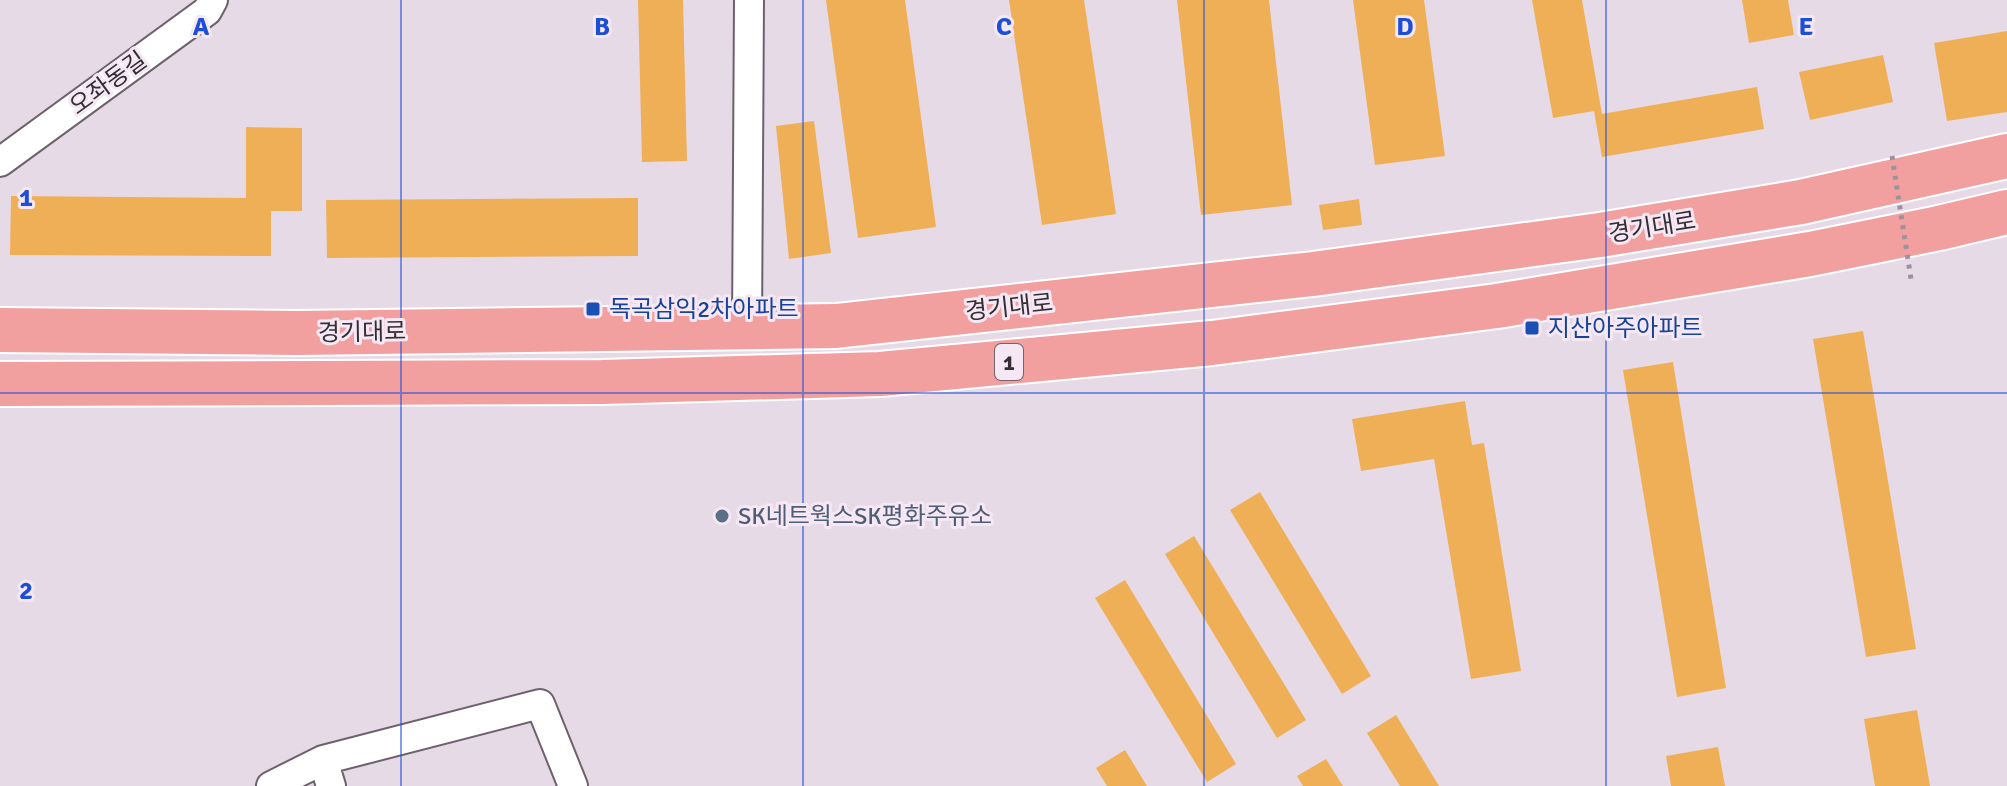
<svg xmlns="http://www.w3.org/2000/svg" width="2007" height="786" font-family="Signika,'Noto Sans KR',sans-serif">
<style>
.building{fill:#efaf56}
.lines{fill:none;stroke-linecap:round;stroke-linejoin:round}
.street-casing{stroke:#6d616c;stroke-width:32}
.primary-casing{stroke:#fff;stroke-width:48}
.street{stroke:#fff;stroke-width:28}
.primary{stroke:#f29fa0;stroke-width:44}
.path-bridge{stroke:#9b929b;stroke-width:5;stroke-dasharray:4 6;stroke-linecap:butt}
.grid{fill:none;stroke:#1d4ed8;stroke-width:2;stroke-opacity:0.55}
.transit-dot{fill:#1a4fb4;stroke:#f5e7f4;stroke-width:3}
.service-dot{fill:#5c6f8a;stroke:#f5e7f4;stroke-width:3}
.labels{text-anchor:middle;stroke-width:6;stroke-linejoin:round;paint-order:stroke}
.shield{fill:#f5e7f4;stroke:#6e666e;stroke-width:2}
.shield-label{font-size:22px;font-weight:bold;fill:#342f34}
.street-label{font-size:24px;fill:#342f34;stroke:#f5e7f4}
.transit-label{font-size:24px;fill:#164399;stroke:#f5e7f4;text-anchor:start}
.service-label{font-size:24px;fill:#4e5e75;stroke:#f5e7f4;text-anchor:start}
.grid-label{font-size:26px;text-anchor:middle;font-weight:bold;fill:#1d4ed8;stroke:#f5e7f4;stroke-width:6;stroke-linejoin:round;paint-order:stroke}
</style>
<rect width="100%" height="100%" fill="#e7dae7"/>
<path class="building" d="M638,0h45l4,161 -45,1z
M826,0h79l31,227 -78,11z
M1009,0h75l32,214 -74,11z
M1177,0h92l23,205 -91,10z
M1353,0h71l21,156 -70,9z
M1532,0h50l20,114 155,-27 7,42 -162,28 -8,-46 -41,7z
M1742,0h46l6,35 -45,8z
M2007,31v81l-60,9 -13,-78z
M1883,55l10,47 -83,18 -11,-48z
M814,121l17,132 -42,6 -13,-133z
M246,127l56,1v83h-31v45l-261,-1 1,-59 235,2z
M638,198v58l-311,2 -1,-58z
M1359,199l3,26 -39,5 -4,-25z
M1863,331l53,318 -50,8 -53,-318z
M1673,362l53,326 -49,9 -54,-327z
M1465,401l7,44 12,-2 37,228 -50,8 -37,-220 -73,12 -9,-52z
M1260,492l111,184 -29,18 -112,-184z
M1194,536l112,184 -29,18 -112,-184z
M1125,580l111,184 -29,18 -112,-184z
M1917,710l13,76h-55l-11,-67z
M1396,715l43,71h-39l-33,-53z
M1718,747l7,39h-54l-5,-30z
M1125,750l22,36h-40l-11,-18z
M1326,759l17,27h-40l-6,-10z"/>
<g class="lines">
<g class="street-casing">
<path id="street" d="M0,162l207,-151 6,-11
M747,328l2,-328
M323,760l217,-56 33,82
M271,786l52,-26 8,26"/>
</g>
<g class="primary-casing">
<path id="primary" d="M0,330l297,3 539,-7 477,-52 287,-39 201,-33 206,-46
M0,384l602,-2 278,-8 332,-31 285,-37 313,-52 129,-26 68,-16"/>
</g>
<use href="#street" class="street"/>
<use href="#primary" class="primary"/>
<path class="path-bridge" d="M1892,156l19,123"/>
</g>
<path class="grid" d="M401,0v786M803,0v786M1204,0v786M1606,0v786M0,393h2007"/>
<g class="transit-dot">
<rect x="585" y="301" width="16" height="16" rx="4"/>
<rect x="1524" y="320" width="16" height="16" rx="4"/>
</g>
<circle class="service-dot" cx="722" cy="516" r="8"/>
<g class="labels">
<rect class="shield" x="995" y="344" width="28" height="36" rx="6"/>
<g class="shield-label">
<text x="1009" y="370">1</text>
</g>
<g class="street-label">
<text transform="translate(108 83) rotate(-36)" y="8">오좌동길</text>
<text transform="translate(1652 227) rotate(-9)" y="8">경기대로</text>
<text transform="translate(1009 307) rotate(-6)" y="8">경기대로</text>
<text transform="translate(362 332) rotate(-1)" y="8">경기대로</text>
</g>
<g class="transit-label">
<text x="609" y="317">독곡삼익2차아파트</text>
<text x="1548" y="336">지산아주아파트</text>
</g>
<g class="service-label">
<text x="738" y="524">SK네트웍스SK평화주유소</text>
</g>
</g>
<g class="grid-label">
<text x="201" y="35">A</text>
<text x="602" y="35">B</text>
<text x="1004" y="35">C</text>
<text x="1405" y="35">D</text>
<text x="1806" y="35">E</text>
<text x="26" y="206">1</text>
<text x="26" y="599">2</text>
</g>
</svg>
